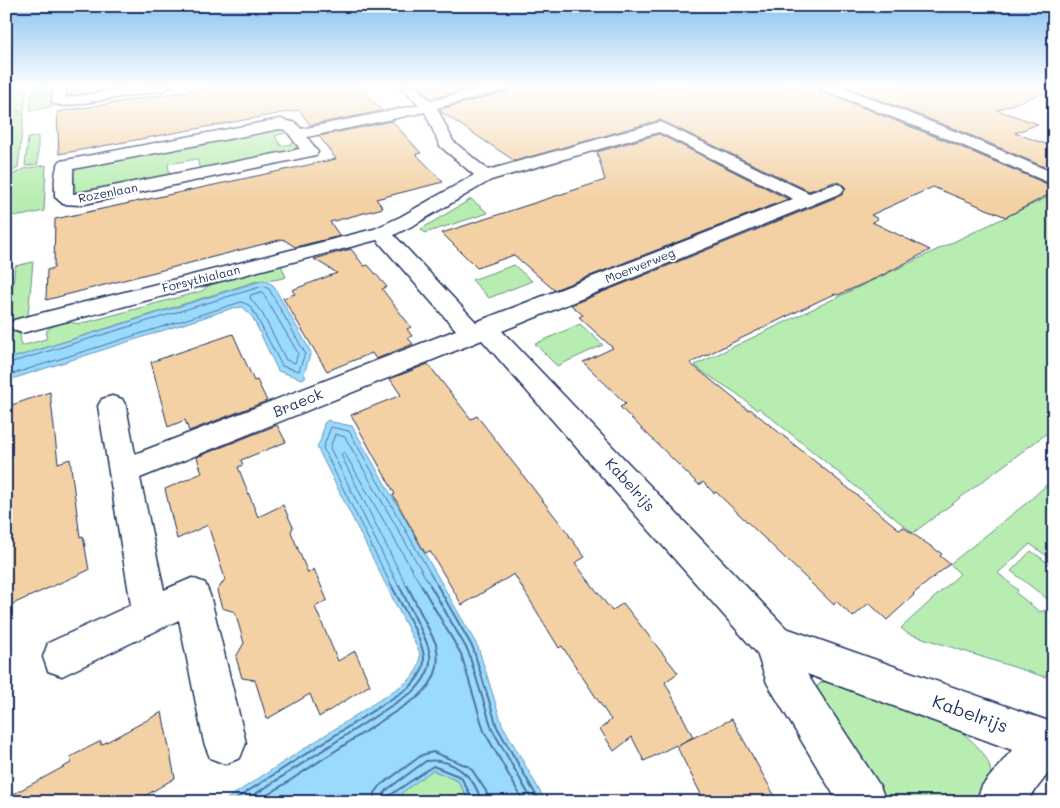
<svg xmlns="http://www.w3.org/2000/svg" width="1060" height="808" font-family="Mali,sans-serif">
<style>
.green{fill:#b7edb0;stroke:#698e87}
.water{fill:#9adafc;stroke:#6796bd}
.lines{fill:none;stroke-linecap:round;stroke-linejoin:round}
.shore-far1{stroke:#4e739d;stroke-width:1}
.shore{stroke:#4e739d;stroke-width:2}
.building{fill:#f3d1a4;stroke:#1b2f5e}
.minor-casing{stroke:#1b2f5e;stroke-width:3}
.tertiary-casing{stroke:#1b2f5e;stroke-width:3}
.minor{fill:#fff;fill-rule:evenodd}
.tertiary{fill:#fff;fill-rule:evenodd}
.labels{text-anchor:middle;stroke-width:4;stroke-linejoin:round;paint-order:stroke}
.far-street-label{font-size:12px;fill:#1b2f5e;stroke:#fff}
.street-label{font-size:15px;fill:#1b2f5e;stroke:#fff}
.near-street-label{font-size:18px;fill:#1b2f5e;stroke:#fff}
</style>
<rect width="100%" height="100%" fill="#fff"/>
<filter id="ink" filterUnits="userSpaceOnUse"><feTurbulence type="fractalNoise" baseFrequency=".02" numOctaves="2"/><feDisplacementMap in="SourceGraphic" scale="10" xChannelSelector="R" yChannelSelector="G"/><feConvolveMatrix kernelMatrix="1 2 1 2 8 2 1 2 1" color-interpolation-filters="sRGB"/></filter>
<g filter="url(#ink)">
<path class="green" d="M27,86l-3,25 -9,1 -9,-3v-12l7,-10z
M53,86l-1,21 -22,4 2,-23z
M66,86h89l-88,12z
M24,113l-6,55 -5,3 -4,-4v-7l-3,-4v-32l10,-10z
M275,128l10,1 4,3 -14,4 6,10 14,-3 2,4 -10,6 -87,17 -3,-11 -29,5 2,13 -93,16 -2,-2 -1,-18 4,-6z
M38,136v28l-13,2 3,-28z
M46,165l-2,46 -24,5 -14,-2v-36l18,-9z
M1054,194v62l-7,4 7,3v165l-141,105 -154,-125 -2,2 -21,-17 -33,-21 -8,-7z
M471,199l17,14 -63,20 -4,-4z
M33,262l-5,54 -19,5 6,-55z
M279,265h2l5,12c-11,4 -20,3 -32,5l-248,78v-27l8,-1 6,2 1,12 25,-7 1,-9c10,-8 21,-9 33,-6l122,-33 10,-8z
M514,265l18,16 -43,17 -17,-18z
M580,324l23,21 -46,21 -22,-22z
M1054,478v83l-24,-17 -32,29 20,17 -2,3 24,19 5,-2 9,7v50l-9,10 -138,-44 -6,-5 59,-54 -10,-10 79,-63z
M1031,551l23,16v37l-43,-33z
M822,682h7l122,43c16,10 48,35 38,59 -3,6 -11,12 -15,18h-92l-67,-108 3,-9z
M432,770l26,11 12,21h-81z"/>
<path class="water" d="M264,280l9,5 38,67 -7,22 2,3 -4,2 -24,-8 -25,-53 -10,-11 -10,1 -227,73v-21z
M328,420l4,2 20,4 126,221 24,77 44,78h-76l-12,-21 -25,-11 -44,32h-167l185,-120c9,-9 15,-17 12,-31l-102,-204 4,-8 3,-16z"/>
<g class="lines">
<path class="shore-far1" d="M262,292l36,61 -3,10 -9,-3 -24,-47 -12,-15 1,-3z
M6,364l257,-78 6,3 36,64 -6,18 -17,-5 -28,-54 -5,-7 -8,-3 -235,74
M392,587l-69,-139 8,-21 18,4 89,156
M399,587l-69,-139 5,-14 10,3 86,150
M407,587l-66,-132 3,-3 78,135"/>
<path class="shore" d="M421,585l40,69 23,77 40,71
M430,585l38,66 24,78 41,73
M437,585l36,63 24,79 43,75
M231,802l179,-115c7,-8 14,-16 14,-27 1,-17 -24,-58 -33,-75
M243,802l171,-111c24,-25 18,-39 4,-67 -6,-13 -13,-26 -19,-39
M257,802l161,-105c17,-15 23,-31 18,-53l-29,-59
M373,802l2,-9 6,-8 41,-30 11,-3 37,15 16,24 2,11
M381,802l4,-11 41,-30c26,-4 50,16 55,41
M387,802l2,-6 44,-30 28,11 13,25"/>
</g>
<path class="building" d="M217,86h142l23,25 -72,14 -11,-15 -240,44 -2,-42z
M418,86h58l-44,13z
M512,86h306l3,9 5,-2 123,49 105,45v5l-48,25 -73,-30 -62,28 7,4 -6,3 58,28 -47,25 -45,20 -3,-1 -12,5 -133,64 58,47 2,-1 150,121 3,-3 39,27 -2,2 10,8 -37,30 1,1 -27,25 -18,-17 -16,14 -17,-16 -2,4 -118,-113 -2,1 -11,-11 -4,3 -79,-78 6,-3 -43,-42 30,-14 -34,-31 4,-2 -12,-10 271,-110 4,-7 -5,-5 -7,-1 -25,9 -149,-71 -145,41 -74,-49 -1,-3 69,-18z
M1053,86l1,3 -57,21 41,14 -23,9 39,14v24l-91,-39 -117,-45z
M392,121l29,32 -5,1 27,28 -67,17 7,9 -53,14 10,14 -45,11 -12,-8 -237,61 1,-30 7,-2 1,-49 281,-60 -17,-23z
M659,134l129,65 -234,91 -40,-35 -37,13 -35,-35 163,-53 -8,-28z
M351,249l13,17 4,-1 19,22 -5,2 29,38 -4,2 5,7 -4,2 5,6 -37,15 -4,-6 -45,18 -44,-73 12,-4 -3,-4 45,-17 -23,-14z
M233,334l21,47 3,-1 10,21 -78,30 -4,-11 -17,7 -17,-65z
M428,364l43,55 6,-3 93,120h-1l16,21 -10,6 37,48 11,-8 55,70 -13,9 28,55 -15,8 54,-26 46,83h-73l-29,-57 -32,16 -12,-24 -18,14 -14,-22 11,-9 -49,-74 -3,2 -45,-74 -52,31 -32,-54 -5,2 -32,-58 2,-1 -44,-79 50,-20 -11,-16z
M50,392l8,71 12,-4 10,78 3,-1 6,34 -83,37v-65l3,-1 -3,-134z
M277,425l9,17 -45,18 2,5 -5,2 20,50 25,-12 10,22 -2,5 17,41 6,-4 13,31 -12,7 23,54 17,-10 15,34 -51,32 -9,-23 -43,25 -12,-39 -13,-2 -6,-21 8,-14 -9,-31 -13,-4 -5,-17 8,-12 -17,-54 -31,14 -12,-50 37,-16 -5,-16z
M162,712l13,66 -40,24h-129v-4l65,-35 -1,-6 31,-16v4z"/>
<g class="lines">
<g class="minor-casing">
<path id="minor" d="M53,86h14l-1,12 71,-12h34l-6,4 -100,16 -11,-2 -2,-3z
M401,86h14l16,15 54,-15h25l-1,3 -72,19 16,33 35,29 172,-48 149,71 26,-9 6,1 3,4 -3,4 -339,138 284,297 268,95v43l-28,36h-50l6,-16 30,-36 -205,-76 73,112 6,16h-48l-71,-119 -10,-30 -275,-313 -342,138 24,112 28,-12 13,5 5,12 36,148 -6,15 -15,6 -15,-6 -6,-15 -25,-123 -117,56 -14,-5 -5,-14 5,-14 83,-38 -33,-199 4,-7 10,-3 10,3 4,7 9,48 321,-124 -79,-90 -355,93 -8,-3 -4,-5 4,-5 360,-91 26,-12 74,-42 -34,-29 -15,-34 -118,25 11,15 -2,3 -236,50 -17,-1 -8,-7c0,-12 -2,-25 5,-36l6,-1 214,-41 16,4 5,6 118,-24zM280,129l6,1 14,19 -227,45v-25zM659,132l134,67 -317,123 -82,-87 20,-10 77,-45z"/>
</g>
<g class="tertiary-casing">
<path id="tertiary" d="M820,86h19l123,48 92,39v12l-104,-45 -129,-51z"/>
</g>
<use href="#minor" class="minor"/>
<use href="#tertiary" class="tertiary"/>
</g>
</g>
<linearGradient id="sky" x2="0" y2="1"><stop stop-color="#89c3f0"/><stop offset="0.43" stop-color="#fff"/><stop offset="1" stop-color="#fff" stop-opacity="0"/></linearGradient>
<rect width="1060" height="200" fill="url(#sky)"/>
<g class="labels">
<g class="far-street-label">
<text transform="translate(108 193) rotate(-11)" y="4">Rozenlaan</text>
<text transform="translate(640 266) rotate(-22)" y="4">Moerverweg</text>
<text transform="translate(201 279) rotate(-14)" y="4">Forsythialaan</text>
</g>
<g class="street-label">
<text transform="translate(298 403) rotate(-22)" y="5">Braeck</text>
<text transform="translate(630 485) rotate(48)" y="5">Kabelrijs</text>
</g>
<g class="near-street-label">
<text transform="translate(970 714) rotate(20)" y="6">Kabelrijs</text>
</g>
</g>
<rect width="1060" height="808" fill="none" stroke="#fff" stroke-width="25"/>
<rect x="12" y="12" width="1035" height="783" fill="none" stroke="#1b2f5e" stroke-width="2" filter="url(#ink)"/>
</svg>
